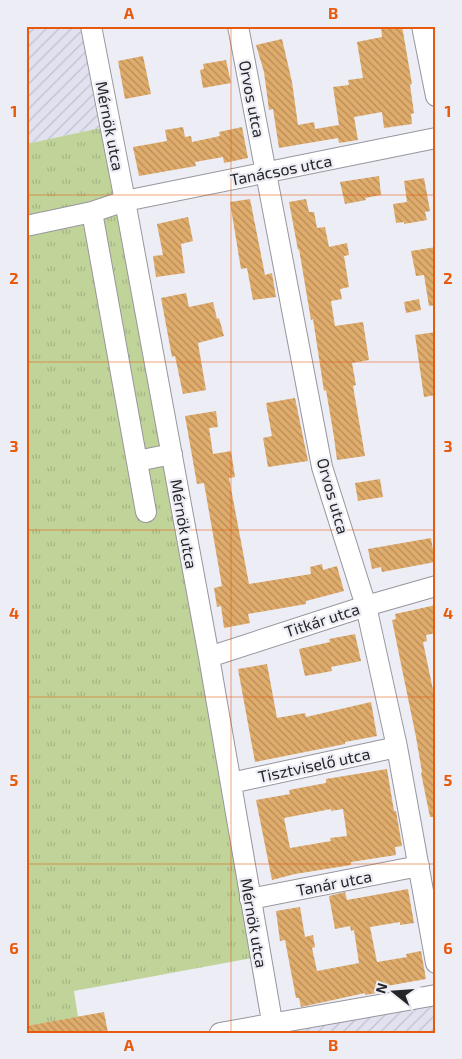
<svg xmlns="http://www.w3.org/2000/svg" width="462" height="1059" font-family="'Exo 2',sans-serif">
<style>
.industrial{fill:url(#industrial-furrows)}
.grass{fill:url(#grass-tufts)}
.building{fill:url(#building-back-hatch);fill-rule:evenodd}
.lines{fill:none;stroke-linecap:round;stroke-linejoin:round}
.minor-casing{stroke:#97969e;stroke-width:22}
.minor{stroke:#fff;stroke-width:20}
.grid{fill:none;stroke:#e8590c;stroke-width:1;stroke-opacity:0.55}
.labels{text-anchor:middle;stroke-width:4.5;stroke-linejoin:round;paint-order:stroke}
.street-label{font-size:16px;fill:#252528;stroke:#ededf5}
.neatline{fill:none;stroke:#e8590c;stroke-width:2}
.grid-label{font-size:16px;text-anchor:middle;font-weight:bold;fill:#e8590c}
</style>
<defs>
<pattern id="industrial-furrows" width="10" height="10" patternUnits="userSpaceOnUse" patternTransform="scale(1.25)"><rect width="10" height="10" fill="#e1e1f0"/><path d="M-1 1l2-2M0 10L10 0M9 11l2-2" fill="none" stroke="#c1c1ce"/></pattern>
<pattern id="grass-tufts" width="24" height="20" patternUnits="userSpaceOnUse" patternTransform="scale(1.25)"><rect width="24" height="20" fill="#c0d499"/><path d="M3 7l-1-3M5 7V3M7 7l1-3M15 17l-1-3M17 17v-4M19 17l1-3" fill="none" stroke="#a5b684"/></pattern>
<pattern id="building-back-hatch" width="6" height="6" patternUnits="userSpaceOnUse" patternTransform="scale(1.25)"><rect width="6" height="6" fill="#e0ac6c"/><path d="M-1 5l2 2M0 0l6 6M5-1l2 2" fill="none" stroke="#b58c59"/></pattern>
</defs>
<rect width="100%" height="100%" fill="#ededf5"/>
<path class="industrial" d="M26,26h59l20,101 -79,17z
M436,997v36h-191z"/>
<path class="grass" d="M105,127l147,831 -178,33 4,26 -52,9v-882z"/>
<path class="building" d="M381,26h21l10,58 -2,1 4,28 -3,1 1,10 -28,4 -2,-16 -28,5 4,23 -19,3 -1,-5 -59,10 -6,-39 -4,1 -5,-38 -8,-27 26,-6 10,43 6,43 16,-3 1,7 24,-4 -6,-38 16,-2 -1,-5 15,-2 -6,-36 25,-5z
M143,56l8,38 -26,5 -7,-38z
M226,60l5,23 -28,5 -3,-18 4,-1 -1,-5z
M183,127l2,10 6,-1 1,6 28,-6 -1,-4 23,-5 6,31 -24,5 -1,-6 -28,5 1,4 -57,10 -6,-29 34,-6 -2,-11z
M379,176l2,19 -16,3 1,2 -21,4 -5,-22z
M424,178l6,33 -5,1 2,8 -23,4v-2l-8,1 -3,-19 14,-2 -3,-21z
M250,199l15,76 7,-2 4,24 -23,3 -6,-32 -6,1 -11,-67z
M306,199l3,13h5l3,16 8,-1 4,20 18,-4 2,12 -5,1 5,31 -9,2 2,10 -11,2 4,25 28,-4 6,38 -17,3 4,22 -3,1 12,70 -28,4 -3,-23 -8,-47 -2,1 -11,-72 -2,1 -12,-71 -1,1 -9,-48z
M188,217l5,24 -12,3 4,29 -29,4 -3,-21 10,-1 -6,-31z
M436,247v58l-7,1 -5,-31 -8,1 -5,-25z
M186,293l3,14 24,-5 4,17 2,-1 5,18 -26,7 8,47 -23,4 -8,-38 -3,1 -11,-59z
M419,299l2,11 -15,3 -2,-11z
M436,332v63l-12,2 -9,-62z
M295,398l13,63 -40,6 -5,-29 9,-2 -6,-33z
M216,411l2,16 -9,1 4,26 18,-3 4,26 -6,1 20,106 62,-10 -1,-7 12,-3 1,6 14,-4 7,25 -38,10v3l-58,10 2,9 -26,5 -3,-22 -4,1 -3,-19 8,-2 -18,-103 -7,1 -12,-68z
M380,479l3,18 -25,4 -3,-18z
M431,538l4,24 -53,10 -1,-5 -9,2 -4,-20z
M436,605v28l-10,2 1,6 -4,1 13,62v113h-6l-9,-44 1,-1 -6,-35 -24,-117 4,-1 -1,-5z
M355,634l6,27 -30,6 1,4 -27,5 -6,-27 31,-7 -1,-3z
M267,664l10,54 28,-5 1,4 65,-15 6,34 -32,6v2l-90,18 -17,-93z
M387,769l7,42h2l6,35 -7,1 1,8 -45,7v3l-56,9 -23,6 -16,-80 34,-6 -1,-4 37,-7v-4zM331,809v2l12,-2 4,27 -17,2 1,3 -41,7 -6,-30z
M408,889l6,34 -14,2v-3l-30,5 7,35 30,-5 -1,-3 15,-3 5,28 -45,8 1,5 -17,3v-2l-64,14 -2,-9h-3l-11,-58 -5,1 -4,-30 24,-4 5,30 8,-2 2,12 -3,1 5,23 42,-8 -5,-33 -3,1 -1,-5 -15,3 -6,-33 16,-4 2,8z
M104,1012l4,21h-82v-7z"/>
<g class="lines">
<g class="minor-casing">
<path id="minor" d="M91,26l34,175 84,456 65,376
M238,26l84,441 44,139 31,141 39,216
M422,26l14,70
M92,212l54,300
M26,226l66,-14 33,-11 311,-63
M137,461l35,-7
M209,657l157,-51 70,-20
M231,783l166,-36
M250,899l169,-33
M220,1033l216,-38"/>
</g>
<use href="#minor" class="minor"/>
</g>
<path class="grid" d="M231,26v1007M26,195h410M26,362h410M26,530h410M26,697h410M26,864h410"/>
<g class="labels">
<g class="street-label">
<text transform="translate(252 99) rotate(79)" y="6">Orvos utca</text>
<text transform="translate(110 126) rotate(79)" y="6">Mérnök utca</text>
<text transform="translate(281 170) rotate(-11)" y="6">Tanácsos utca</text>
<text transform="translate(333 496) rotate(74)" y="6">Orvos utca</text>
<text transform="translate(184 524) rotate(80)" y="6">Mérnök utca</text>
<text transform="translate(322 620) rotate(-18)" y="6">Titkár utca</text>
<text transform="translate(314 765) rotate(-12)" y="6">Tisztviselő utca</text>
<text transform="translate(334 883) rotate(-11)" y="6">Tanár utca</text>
<text transform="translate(254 923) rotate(80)" y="6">Mérnök utca</text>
</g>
</g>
<rect width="462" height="1059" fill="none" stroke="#ededf5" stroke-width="55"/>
<g transform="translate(394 992) rotate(287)" stroke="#ededf5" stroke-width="4" paint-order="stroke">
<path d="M0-4L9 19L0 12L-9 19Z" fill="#252528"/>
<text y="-8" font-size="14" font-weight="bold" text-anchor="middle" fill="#252528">N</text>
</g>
<rect x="28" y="28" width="406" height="1004" class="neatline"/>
<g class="grid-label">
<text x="129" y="19">A</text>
<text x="333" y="19">B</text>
<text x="14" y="117">1</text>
<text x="448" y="117">1</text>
<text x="14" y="284">2</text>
<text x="448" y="284">2</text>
<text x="14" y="452">3</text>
<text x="448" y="452">3</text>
<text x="14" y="619">4</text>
<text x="448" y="619">4</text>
<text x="14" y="786">5</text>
<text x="448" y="786">5</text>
<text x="14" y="954">6</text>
<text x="448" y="954">6</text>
<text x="129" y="1051">A</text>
<text x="333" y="1051">B</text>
</g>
</svg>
